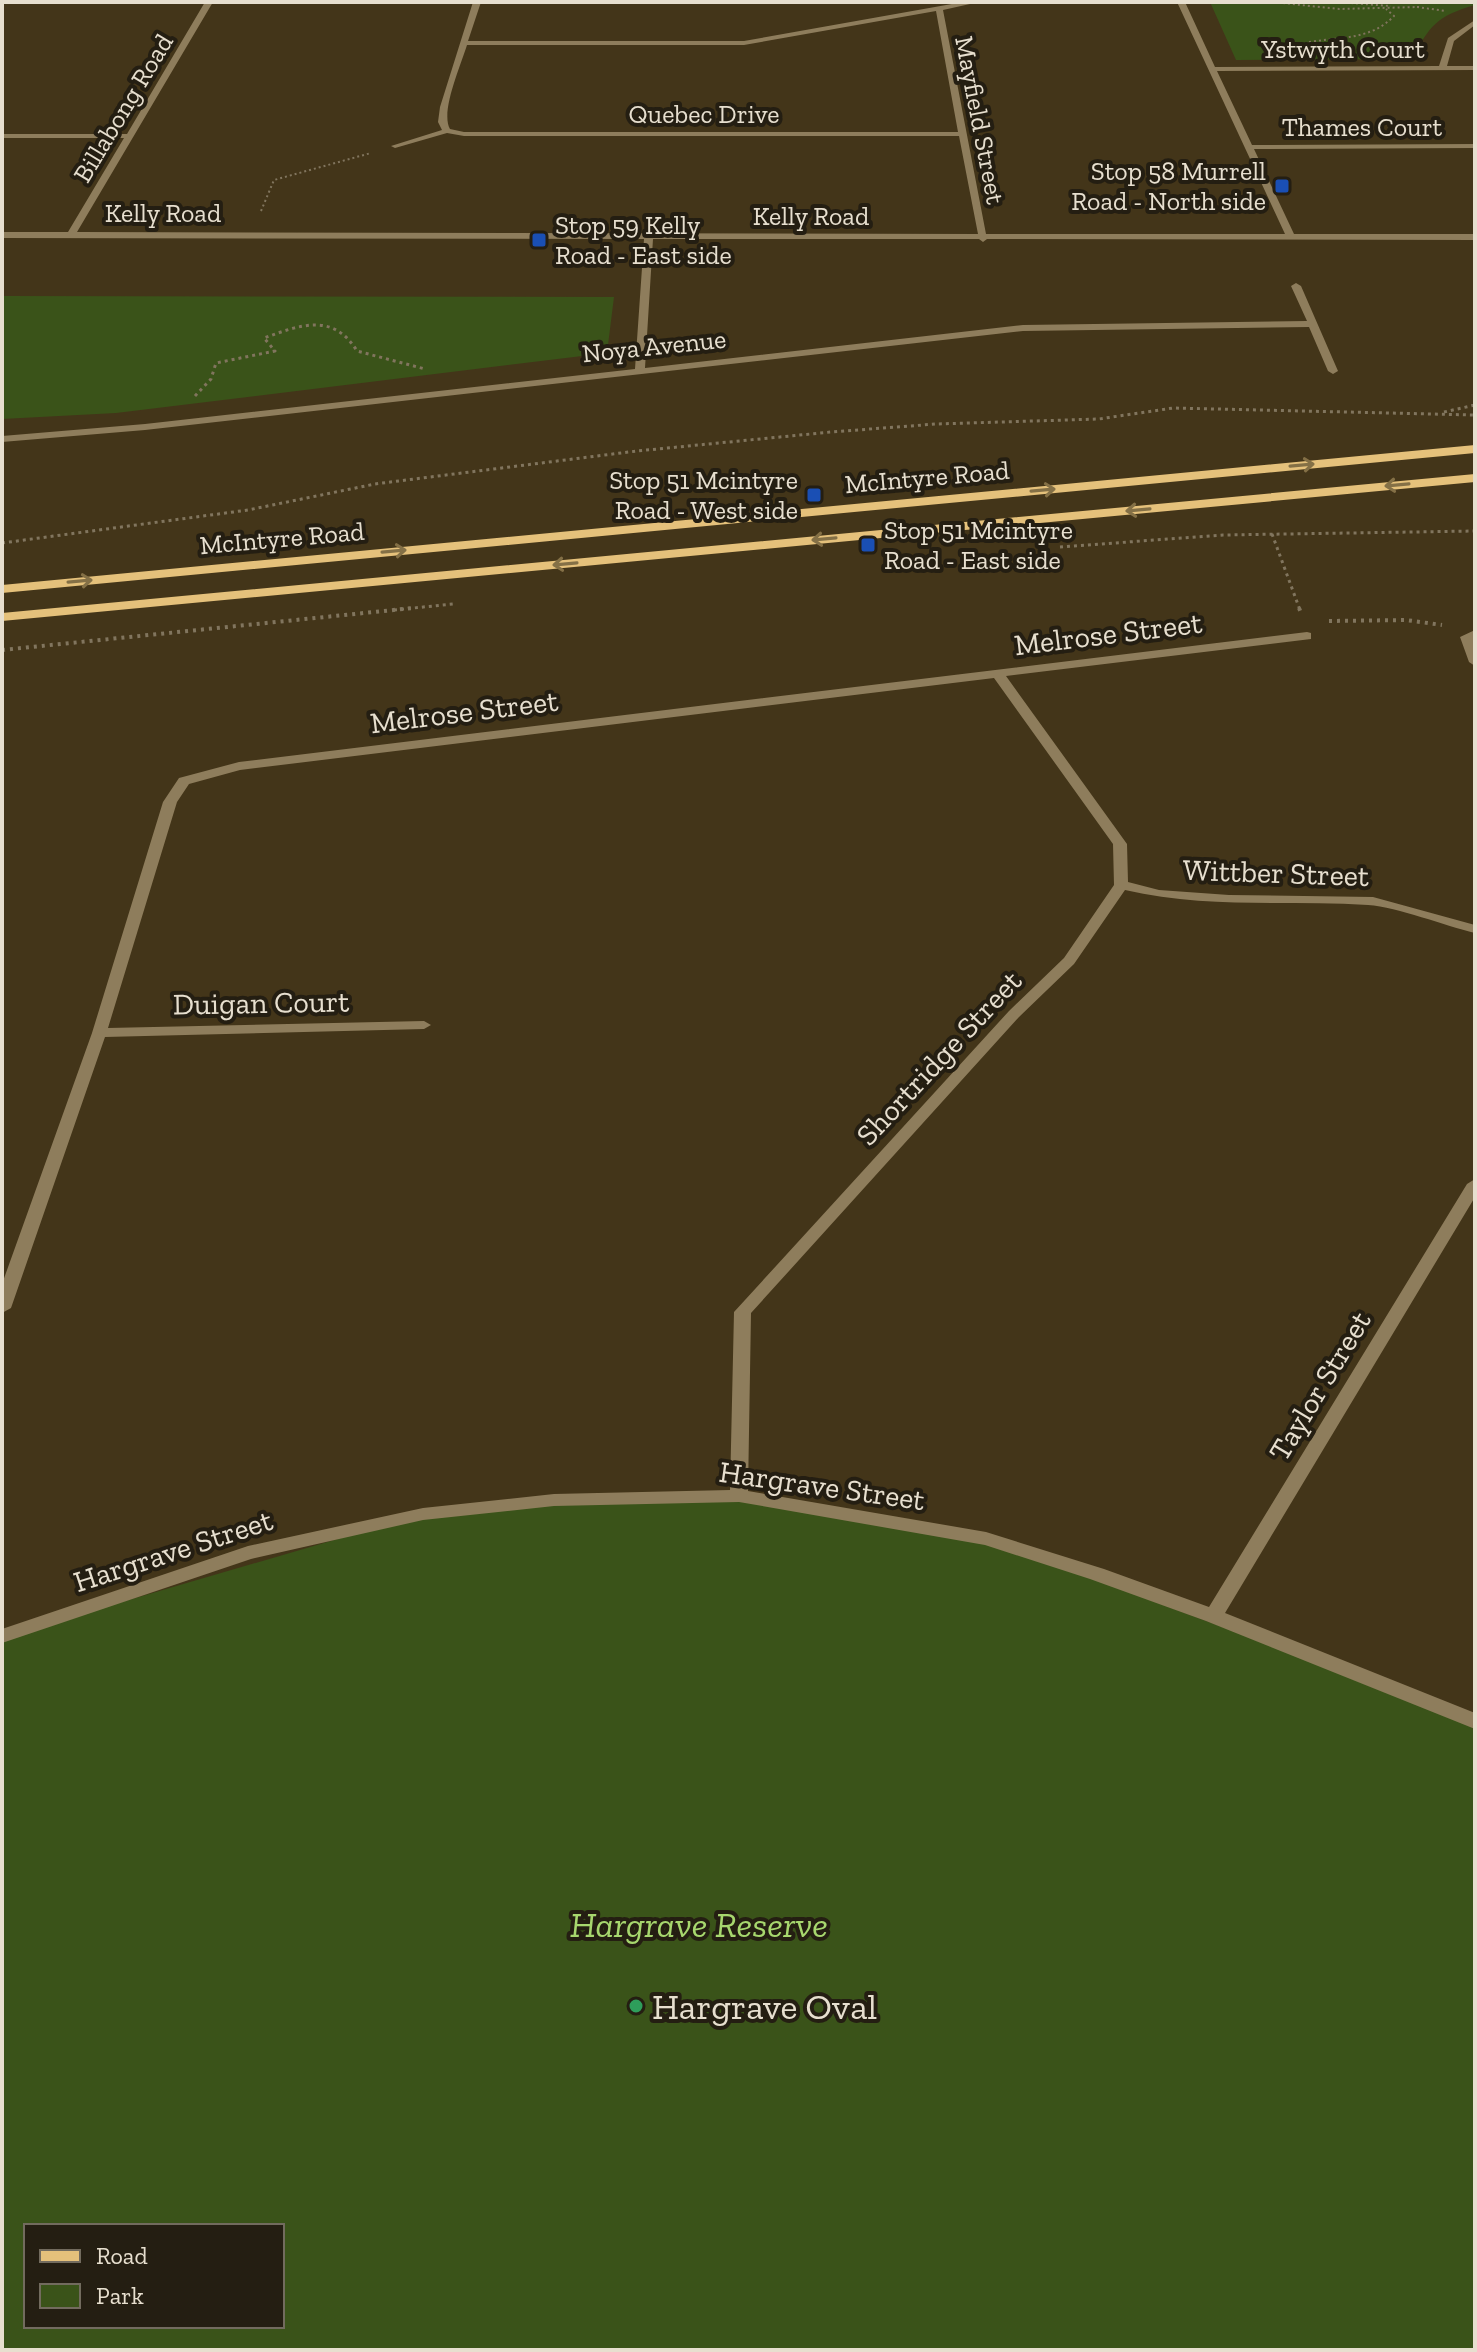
<svg xmlns="http://www.w3.org/2000/svg" width="1477" height="2352" font-family="'Zilla Slab',serif">
<style>
.green{fill:#3a5319;fill-rule:evenodd}
.lines{fill:none;stroke-linecap:round;stroke-linejoin:round}
.path-far2{stroke:#81755e;stroke-width:2;stroke-dasharray:2 3;stroke-linecap:butt}
.path-far1{stroke:#81755e;stroke-width:3;stroke-dasharray:3 4;stroke-linecap:butt}
.path{stroke:#81755e;stroke-width:4;stroke-dasharray:3 5;stroke-linecap:butt}
.street{fill:#8e7d5c;fill-rule:evenodd}
.primary{fill:#e5c17b;fill-rule:evenodd}
.oneway{stroke:#847046}
.transit-dot{fill:#1a4fb4;stroke:#241e12;stroke-width:3}
.leisure-dot{fill:#2e9e5b;stroke:#241e12;stroke-width:3}
.labels{text-anchor:middle;stroke-width:8;stroke-linejoin:round;paint-order:stroke}
.far-street-label{font-size:26px;fill:#e7dfcf;stroke:#241e12}
.far-poi-label{font-size:26px;fill:#e7dfcf;stroke:#241e12;text-anchor:end}
.street-label{font-size:30px;fill:#e7dfcf;stroke:#241e12}
.near-park-label{font-size:36px;font-style:italic;fill:#a7d76e;stroke:#241e12}
.near-poi-label{font-size:36px;fill:#e7dfcf;stroke:#241e12;text-anchor:start}
</style>
<rect width="100%" height="100%" fill="#433519"/>
<path class="green" d="M1210,2h265v3c-38,11 -45,20 -63,54l-176,1z
M2,296l612,1 -7,56 -491,60 -114,6z
M739,1496l247,43 489,182v629h-1473v-713l421,-123 131,-14zM26,2226h256v100h-256z"/>
<g class="lines">
<path class="path-far2" d="M1273,2l66,7 80,-2
M1336,2l55,4
M1417,7l29,4
M1309,42c31,-5 62,-2 85,-26l-8,-7
M261,211l13,-31 97,-27"/>
<path class="path-far1" d="M195,396l16,-17 5,-16 59,-12 -11,-13c36,-13 69,-26 93,13l68,18
M1444,412l31,-7
M1272,534l28,76
M2,543l246,-33 127,-26 262,-33 194,-19 105,-8 163,-5 74,-11 302,7
M1060,547l163,-12 252,-4
M394,610l59,-6"/>
<path class="path" d="M1299,608l2,5
M1329,621l77,-1 36,5
M2,650l411,-42"/>
<path class="street" d="M205,2h8l-136,230 901,2 -19,-98h-495l-17,-3 -52,15 -4,-2 51,-16 -4,-8 2,-15 33,-105h8l-13,39h276l219,-39h16l-36,8 43,224h299l-108,-232h8l30,65 224,-1 9,-28 27,-18v5l-21,16 -7,25h28v4l-258,1 35,74 223,-1v4l-221,1 40,85h181v6l-488,-1 -4,3 -4,-3h-326l-8,129 378,-43 284,-4 -16,-35 5,-3 5,3 37,85 -5,3 -5,-3 -19,-44 -286,4 -878,99 -143,12v-6l143,-12 490,-55 9,-130 -642,-1v-6h66l56,-94h-122v-4h125zM936,11l22,121h-494l-14,-3c-10,-17 11,-64 17,-84h277z
M1475,630v8l-2,1 2,27 -6,-4 -9,-25z
M1307,632l4,1v6l-305,37 121,168 1,38 31,8 70,5 144,2 102,28v8c-30,-7 -77,-26 -107,-28 -81,-5 -163,4 -243,-15l-51,74 -55,53 -268,296 -3,178 238,41 118,37 105,38 258,-423 8,-5v18l-250,416 250,100v16l-269,-108 -116,-42 -105,-34 -246,-43 -185,4 -131,14 -172,39 -249,84v-14l246,-83 175,-38 131,-14 176,-4 4,-178 275,-301 55,-53 50,-73 -1,-41 -119,-166 -754,92 -51,14 -12,18 -69,226 316,-7 7,4 -7,4 -319,8 -94,271 -9,5v-29l90,-251 71,-231 16,-24 60,-16z"/>
<path class="primary" d="M1475,445v8l-1473,140v-8z
M1475,474v8l-1473,139v-8z"/>
</g>
<defs><path id="oneway-shaft" d="M-6 0H5M1.5-3L5.5 0L1.5 3" fill="none" stroke-width="1.6" stroke-linecap="round" stroke-linejoin="round" transform="scale(2)"/></defs>
<g class="oneway">
<use href="#oneway-shaft" transform="translate(1302 465) rotate(-5)"/>
<use href="#oneway-shaft" transform="translate(1397 485) rotate(175)"/>
<use href="#oneway-shaft" transform="translate(1043 490) rotate(-5)"/>
<use href="#oneway-shaft" transform="translate(1138 510) rotate(175)"/>
<use href="#oneway-shaft" transform="translate(824 539) rotate(175)"/>
<use href="#oneway-shaft" transform="translate(394 551) rotate(-5)"/>
<use href="#oneway-shaft" transform="translate(565 564) rotate(175)"/>
<use href="#oneway-shaft" transform="translate(80 581) rotate(-5)"/>
</g>
<g class="transit-dot">
<rect x="1274" y="178" width="16" height="16" rx="4"/>
<rect x="531" y="232" width="16" height="16" rx="4"/>
<rect x="806" y="487" width="16" height="16" rx="4"/>
<rect x="860" y="537" width="16" height="16" rx="4"/>
</g>
<circle class="leisure-dot" cx="636" cy="2006" r="8"/>
<g class="labels">
<g class="far-street-label">
<text x="1343" y="58">Ystwyth Court</text>
<text transform="translate(123 108) rotate(-59)" y="9">Billabong Road</text>
<text x="704" y="123">Quebec Drive</text>
<text transform="translate(980 120) rotate(79)" y="9">Mayfield Street</text>
<text x="1362" y="136">Thames Court</text>
<text x="163" y="222">Kelly Road</text>
<text x="811" y="225">Kelly Road</text>
<text transform="translate(654 346) rotate(-6)" y="9">Noya Avenue</text>
<text transform="translate(927 477) rotate(-5)" y="9">McIntyre Road</text>
<text transform="translate(282 538) rotate(-5)" y="9">McIntyre Road</text>
</g>
<g class="far-poi-label">
<text x="1266" y="180">Stop 58 Murrell<tspan x="1266" dy="30">Road - North side</tspan></text>
<text x="555" y="234" text-anchor="start">Stop 59 Kelly<tspan x="555" dy="30">Road - East side</tspan></text>
<text x="798" y="489">Stop 51 Mcintyre<tspan x="798" dy="30">Road - West side</tspan></text>
<text x="884" y="539" text-anchor="start">Stop 51 Mcintyre<tspan x="884" dy="30">Road - East side</tspan></text>
</g>
<g class="street-label">
<text transform="translate(1108 634) rotate(-7)" y="10">Melrose Street</text>
<text transform="translate(464 712) rotate(-7)" y="10">Melrose Street</text>
<text transform="translate(1276 873) rotate(2)" y="10">Wittber Street</text>
<text transform="translate(261 1003) rotate(-1)" y="10">Duigan Court</text>
<text transform="translate(939 1058) rotate(-47)" y="10">Shortridge Street</text>
<text transform="translate(1320 1386) rotate(-59)" y="10">Taylor Street</text>
<text transform="translate(822 1486) rotate(8)" y="10">Hargrave Street</text>
<text transform="translate(173 1551) rotate(-18)" y="10">Hargrave Street</text>
</g>
<g class="near-park-label">
<text x="699" y="1937">Hargrave Reserve</text>
</g>
<g class="near-poi-label">
<text x="652" y="2019">Hargrave Oval</text>
</g>
</g>
<rect width="1477" height="2352" fill="none" stroke="#e7dfcf" stroke-width="8"/>
<rect x="24" y="2224" width="260" height="104" fill="#241e12" stroke="#726b5e" stroke-width="2"/>
<rect x="40" y="2250" width="40" height="12" fill="#e5c17b" stroke="#726b5e" stroke-width="2"/>
<text x="96" y="2264" font-size="24" fill="#e7dfcf">Road</text>
<rect x="40" y="2284" width="40" height="24" fill="#3a5319" stroke="#726b5e" stroke-width="2"/>
<text x="96" y="2304" font-size="24" fill="#e7dfcf">Park</text>
</svg>
